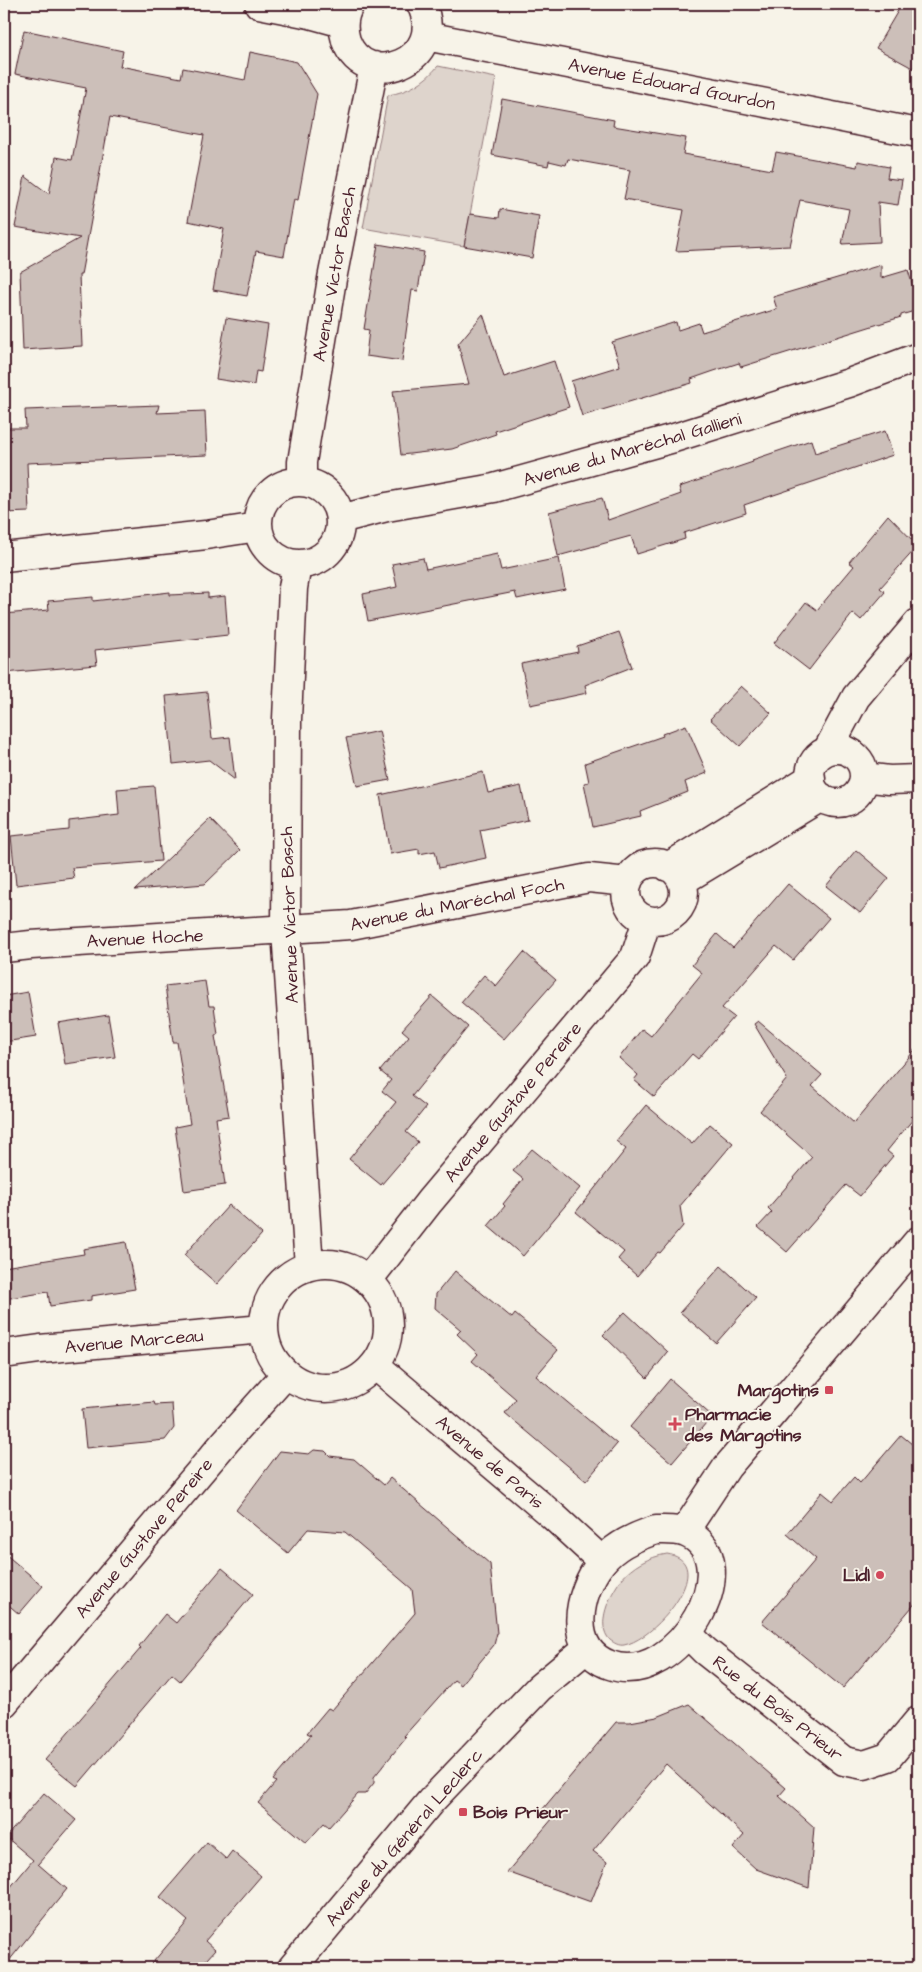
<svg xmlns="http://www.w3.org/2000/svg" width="922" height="1972" font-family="'Architects Daughter',sans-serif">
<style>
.green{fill:#ded4cc;stroke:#947a7c}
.building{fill:#ccbfb9;stroke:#4a1f2b}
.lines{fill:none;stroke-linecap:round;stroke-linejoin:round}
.minor-casing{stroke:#4a1f2b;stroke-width:31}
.tertiary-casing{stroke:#4a1f2b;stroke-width:31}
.minor{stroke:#f7f3e8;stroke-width:28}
.tertiary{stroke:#f7f3e8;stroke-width:28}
.poi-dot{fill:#d1495b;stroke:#f7f3e8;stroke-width:2}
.labels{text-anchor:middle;stroke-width:4;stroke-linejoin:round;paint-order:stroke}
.street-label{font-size:18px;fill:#4a1f2b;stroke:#f7f3e8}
.poi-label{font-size:18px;font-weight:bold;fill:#4a1f2b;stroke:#f7f3e8;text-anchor:end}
</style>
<rect width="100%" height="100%" fill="#f7f3e8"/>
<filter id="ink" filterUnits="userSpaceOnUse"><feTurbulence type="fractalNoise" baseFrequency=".02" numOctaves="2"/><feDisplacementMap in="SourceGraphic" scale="10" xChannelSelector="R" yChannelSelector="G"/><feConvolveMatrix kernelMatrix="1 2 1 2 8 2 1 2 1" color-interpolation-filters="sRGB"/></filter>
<g filter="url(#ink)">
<path class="green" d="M438,66l58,12 -32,168 -101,-18 25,-133c20,-3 37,-13 50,-29z
M667,1554c52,8 -10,85 -43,91 -5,1 -10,-2 -14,-5 -15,-15 0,-46 11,-60 11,-14 28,-23 46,-26z"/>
<path class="building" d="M902,4h16v67l-42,-23z
M24,30l99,21 -3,15 61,12 2,-10 62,12 5,-28 47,10 20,32 -19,106 -4,-1 -10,57 -28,-5 -9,45 -34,-6 11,-61 -36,-8 16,-86 -94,-18 -29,158h-2l3,71 -59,4 -3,-78 60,-34 -65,-11 10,-51 24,18 7,-37 16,3 14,-72 -71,-14z
M502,99l112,21 -1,6 73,12 -3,16 89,16 4,-18 81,15 1,-6 31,6 -2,11 15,2 -4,25 -20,-3 2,40 -38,2 7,-35 -49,-9 -10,46 -114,5 8,-41 -60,-11 6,-29 -62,-11 -2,6 -17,-4 -1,5 -56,-11z
M500,209l39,7 -7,42 -68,-12 6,-32 29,4z
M378,244l46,8 -6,39 -6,-1 -10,71 -36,-5 3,-26 -5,-1z
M881,265v13l27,-8 10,33v7l-17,5v2l-160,50 -2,-4 -25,8 -23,8 1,4 -110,33 -11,-35 49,-15 -8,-24 64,-20 2,8 21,-7 3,9 75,-23 -4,-12z
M483,314l21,63 50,-16 15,46 -74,24 1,3 -44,15 -51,6 -8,-64 76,-7 -11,-40z
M226,318l42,7 -7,47 -5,-1 -2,14 -38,-6z
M159,405l-2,8 48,-2 2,44 -180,8 2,49 -25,1v-85h22l-1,-18z
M885,431l8,24 -149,50 2,8 -62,20 1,6 -48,15 -6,-18 -73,20 -9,-44 53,-14 6,22 73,-26 -2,-7 74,-25 -1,-2 59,-20 4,13z
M888,515l30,31 -38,42 5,4 -24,28 -8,-7 -44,57 -35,-27 32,-41 11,8 37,-44 -5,-4z
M497,554l4,16 58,-12 6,31 -48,10 -2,-7 -147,29 -5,-27 34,-7 -5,-23 31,-6 3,11z
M170,592v3l38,-2v5l17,-2 3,39 -133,15 2,15 -93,8v-59l45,-4 -1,-9 45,-4v4z
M619,632l13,35 -47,18 2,8 -57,12 -9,-41 57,-12 -1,-6z
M741,686l30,27 -31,33 -30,-27z
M207,692l5,47 18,-2 5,43 -26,-20 -36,4 -7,-68z
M686,725l21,48 -22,9 3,10 -48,19 1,5 -48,11 -9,-44 5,-1 -4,-19 78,-27 -1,-2z
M379,731l11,49 -33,6 -11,-48z
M483,772l5,21 33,-7 7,34 -48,10 6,28 -47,10 -4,-17 -16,3v-5l-29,5 -10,-59z
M154,786l7,75 -89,7 2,10 -58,7 -5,-49 58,-6v-9l50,-6 -2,-26z
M210,819l30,31 -35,34 -70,6z
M856,850l33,28 -29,35 -34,-27z
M788,884l41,34 -36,42 -17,-14 -54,62 12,9 -36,42 -6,-5 -38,43 -20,-17 4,-5 -19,-17 23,-29 9,7 51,-63 -10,-8 25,-31 16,14z
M524,952l32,28 -52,59 -43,-37 23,-27 12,11z
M205,981l4,25h5l4,29 -3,1 14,80 -13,2 9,67 -41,6 -9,-64 15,-3 -13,-82h-4l-8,-56z
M28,992l8,45 -32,5v-46z
M432,996l36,31 -56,69 14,11 -20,25 12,10 -37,43 -32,-26 47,-57 -14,-11 9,-11 -11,-9 29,-35 -7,-6z
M108,1015l7,42 -50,7 -7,-41z
M758,1021l64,54 -10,11 42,37 64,-77v67l-31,38 6,5 -33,40 -14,-11 -59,67 -29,-25 14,-15 -4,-4 44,-51 -52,-46 27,-32 -33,-55z
M646,1105l46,39 18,-20 23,19 -53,63 3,20 -23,27 -2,-1 -21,24 -19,-17 6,-7 -48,-40 50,-63 -10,-8z
M532,1149l48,39 -57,68 -35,-30 17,-20 -2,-2 20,-25 -10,-8z
M229,1205l33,29 -45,50 -33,-29z
M126,1242l9,47 -44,7v4l-41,6 -2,-14 -44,7v-32l80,-13 -1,-5z
M721,1266l35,32 -40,45 -36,-31z
M455,1271l57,47 3,-4 43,36 -22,26 81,68 -31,37 -81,-68 11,-14 -44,-38 6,-7 -21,-20 4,-4 -26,-22 1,-14z
M625,1312l43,40 -21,26 -44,-43z
M670,1379l42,37 -40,47 -42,-36z
M154,1402l1,3 17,-1 2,24 -9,12 -79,8 -4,-39z
M901,1435l17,14v151l-75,88 -81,-66 54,-63 -29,-25 35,-42 11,9 21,-24 6,6z
M314,1450l11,1 5,5 24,3 30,26 6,-7 100,86 7,69 -3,12 -33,40 -7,-5 -50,56 2,2 -32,39v6l-9,11h-7l-29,33 -5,-4 -18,20 -48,-40 18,-21 -3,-2 38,-45 -4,-2 21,-25 4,2 83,-97 -3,-24 -67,-57 -37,-3 -20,24 -52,-43 44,-59 29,3z
M4,1553l39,33 -24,28 -15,-13z
M222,1568l31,26 -73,87 -8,-7 -95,112 -32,-26 96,-112 -2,-2 26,-32 11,9z
M689,1704l97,84 -7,8 35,31 -5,61 -53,-19 -23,-21 11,-13 -78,-71 -73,87 14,11 -16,40 -84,-30 46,-54 -11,-8 74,-88h14l27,-5z
M44,1793l32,27 -38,44 29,25 -63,78v-72l29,-35 -27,-23z
M207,1842l19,17 6,-8 29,25 -56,65 10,9 -16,18h-51l40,-47 -28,-24z"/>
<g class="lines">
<g class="minor-casing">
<path id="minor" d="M259,4l51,10 33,9
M350,4c-7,11 -8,24 -4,37 20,53 103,19 75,-37
M426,36l492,97
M302,482v-20l30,-183 42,-213
M258 523a41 41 0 1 1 82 0a41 41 0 1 1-82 0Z
M340,519l47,-12 107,-19 180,-50 175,-55 69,-26
M4,557l202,-22 52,-8
M297,565l-4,23 -6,131 -1,212 23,335
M810 776a27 27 0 1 1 54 0a27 27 0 1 1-54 0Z
M827,751l29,-54 62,-74
M864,777l25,3 29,-1
M626 892a29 29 0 1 1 58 0a29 29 0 1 1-58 0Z
M668,867l143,-89
M682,881l139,-84
M4,948l27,-3 320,-20 238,-47 39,4
M264 1326a62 62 0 1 1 124 0a62 62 0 1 1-124 0Z
M368,1280l61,-78 206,-245 12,-37
M4,1354l36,-5 223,-20
M375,1365l178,151 49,45
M688,1634l17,17 139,110 20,4 24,-8 30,-36
M4,1703l222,-262 60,-67"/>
</g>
<g class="tertiary-casing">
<path id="tertiary" d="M656,1530c9,0 21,-1 30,3 64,26 -8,156 -76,132 -44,-15 -32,-73 -9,-102 13,-17 35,-27 55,-33z
M684,1532l43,-65 191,-226
M292,1968l139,-167 108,-113 47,-39"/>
</g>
<use href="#minor" class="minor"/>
<use href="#tertiary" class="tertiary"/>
</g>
</g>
<g class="poi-dot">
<rect x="824" y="1385" width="10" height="10" rx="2.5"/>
<path d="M672.5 1416.5h5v5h5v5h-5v5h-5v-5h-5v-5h5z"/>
<circle cx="880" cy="1575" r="5"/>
<rect x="458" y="1807" width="10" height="10" rx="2.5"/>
</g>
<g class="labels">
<g class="street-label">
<text transform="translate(672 84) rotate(11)" y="6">Avenue Édouard Gourdon</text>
<text transform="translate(334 274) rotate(-80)" y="6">Avenue Victor Basch</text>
<text transform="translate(632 449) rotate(-16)" y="6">Avenue du Maréchal Gallieni</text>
<text transform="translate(457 904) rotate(-11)" y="6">Avenue du Maréchal Foch</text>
<text transform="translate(289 915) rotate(-92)" y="6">Avenue Victor Basch</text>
<text transform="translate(145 938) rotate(-3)" y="6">Avenue Hoche</text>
<text transform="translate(513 1102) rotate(-50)" y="6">Avenue Gustave Pereire</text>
<text transform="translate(134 1341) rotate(-5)" y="6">Avenue Marceau</text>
<text transform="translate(490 1462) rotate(40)" y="6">Avenue de Paris</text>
<text transform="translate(144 1538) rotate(-50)" y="6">Avenue Gustave Pereire</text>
<text transform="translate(778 1708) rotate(38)" y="6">Rue du Bois Prieur</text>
<text transform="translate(404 1837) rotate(-49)" y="6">Avenue du Général Leclerc</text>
</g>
<g class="poi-label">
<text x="819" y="1396">Margotins</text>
<text x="685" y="1420" text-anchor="start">Pharmacie<tspan x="685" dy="21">des Margotins</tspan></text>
<text x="870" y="1581">Lidl</text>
<text x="473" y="1818" text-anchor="start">Bois Prieur</text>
</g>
</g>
<rect width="922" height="1972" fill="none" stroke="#f7f3e8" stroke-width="20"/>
<rect x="10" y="10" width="902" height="1952" fill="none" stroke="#4a1f2b" stroke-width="2" filter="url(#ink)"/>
</svg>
